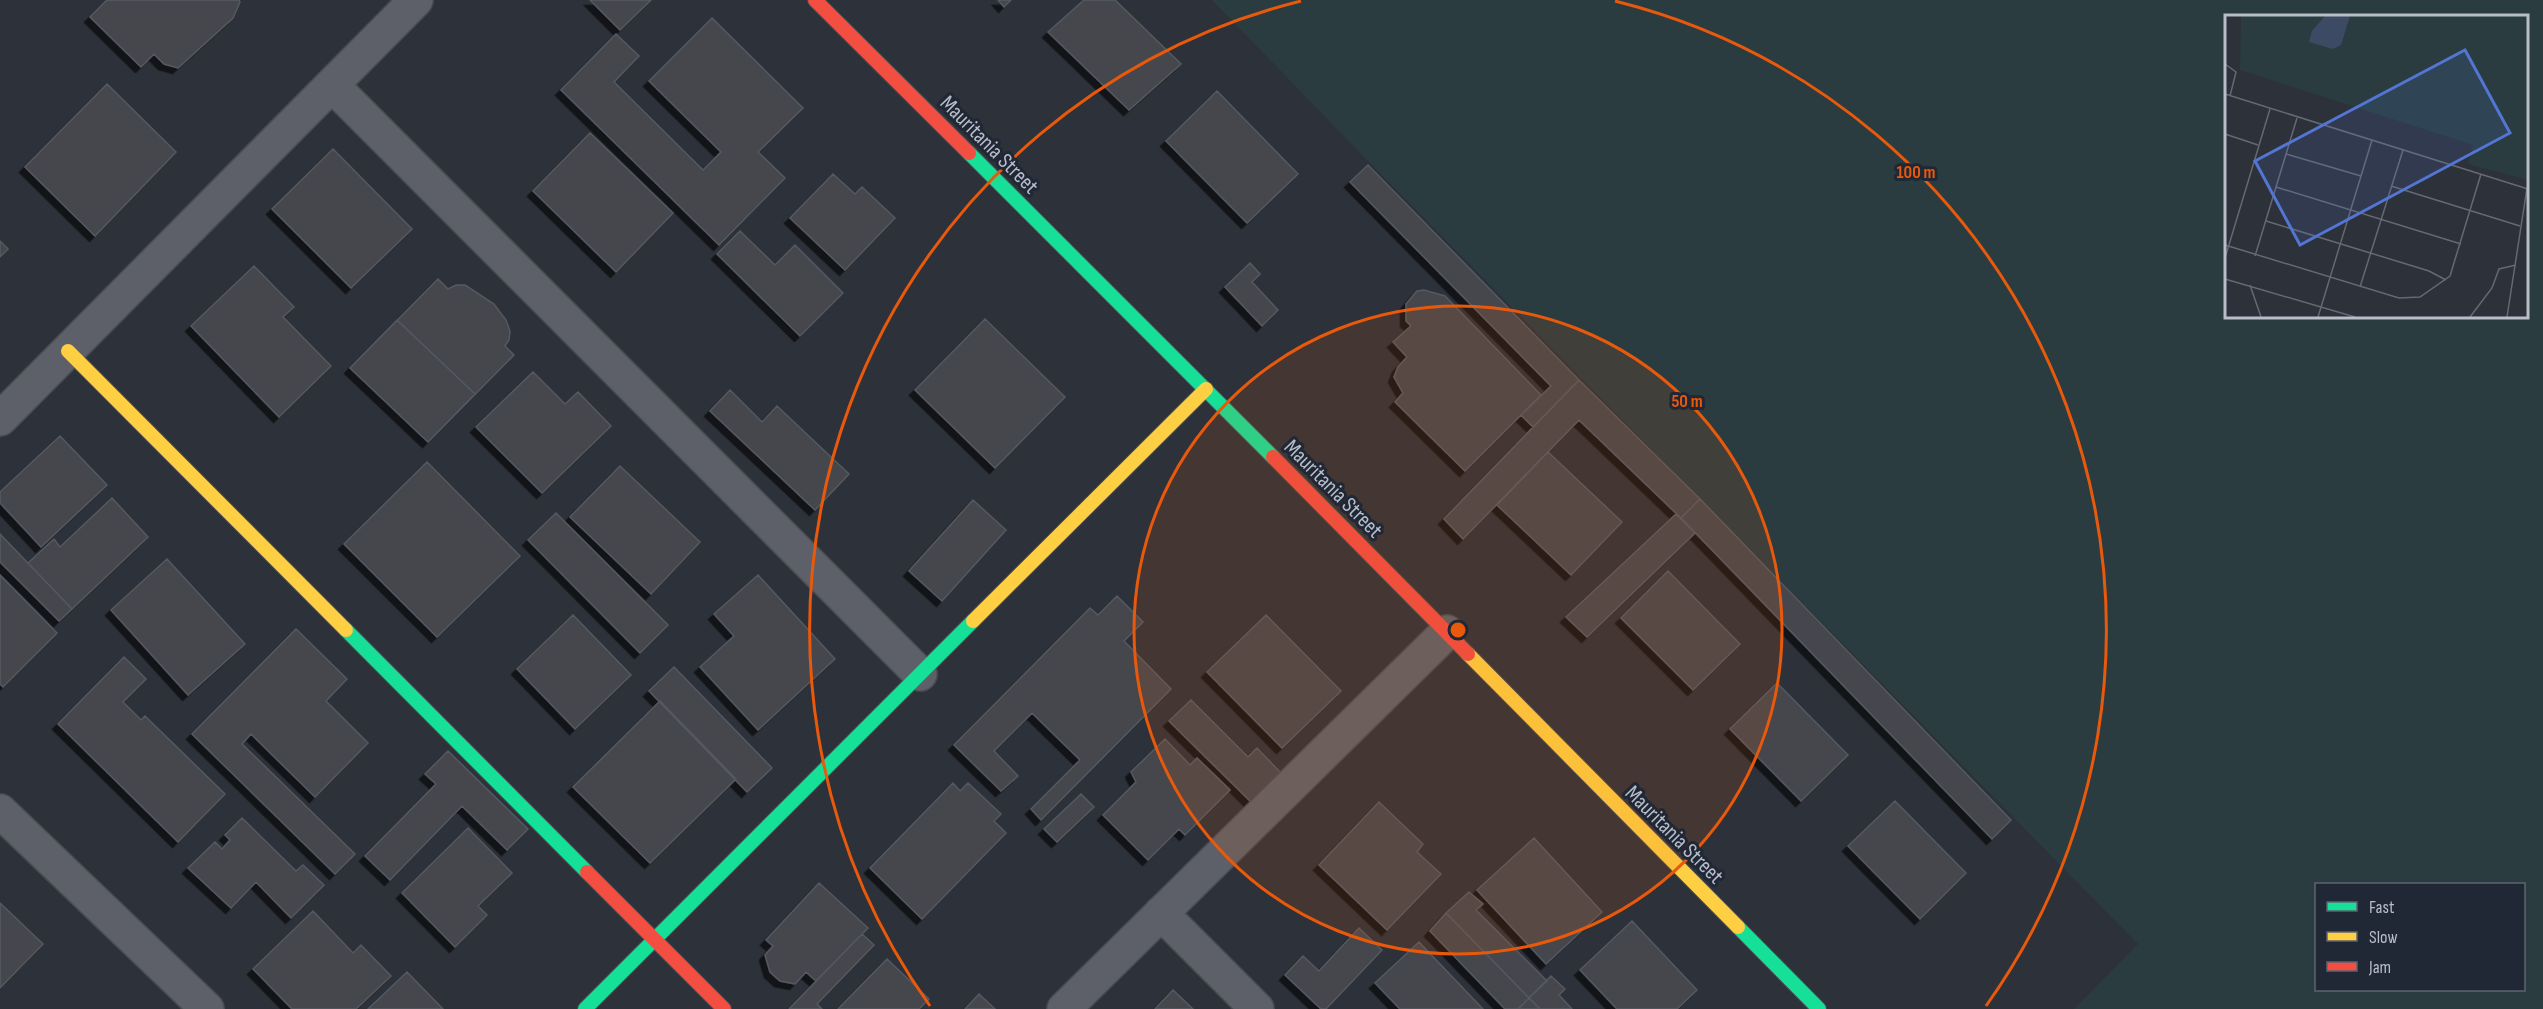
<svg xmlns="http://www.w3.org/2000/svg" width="2543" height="1009" font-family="'Sofia Sans Condensed',sans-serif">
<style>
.green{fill:#2a3c40;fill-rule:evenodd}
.building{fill:#44474e;stroke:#555961;stroke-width:1.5;filter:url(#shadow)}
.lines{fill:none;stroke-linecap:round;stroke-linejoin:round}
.street-casing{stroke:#494c52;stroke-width:36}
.fast-casing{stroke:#494c52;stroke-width:16}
.slow-casing{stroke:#494c52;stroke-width:16}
.jam-casing{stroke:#494c52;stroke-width:16}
.street{stroke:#5d6068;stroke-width:33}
.fast{stroke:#16e098;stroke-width:14}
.slow{stroke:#ffcf43;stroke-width:14}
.jam{stroke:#f24e42;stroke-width:14}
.ring{fill:none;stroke:#e8590c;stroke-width:3}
.labels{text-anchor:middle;stroke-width:6;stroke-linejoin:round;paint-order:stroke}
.street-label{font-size:22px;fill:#b8bdca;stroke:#202735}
.inset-road{fill:none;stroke:#656973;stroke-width:1.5}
.view{fill:#5375d3;fill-opacity:0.15;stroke:#5375d3;stroke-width:3}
.inset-edge{fill:none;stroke:#b8bdca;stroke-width:3}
.centre{fill:#e8590c;stroke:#202735;stroke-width:3}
.ring-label{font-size:18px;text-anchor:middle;font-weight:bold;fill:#e8590c;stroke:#202735;stroke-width:6;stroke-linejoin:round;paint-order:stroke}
</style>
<defs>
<filter id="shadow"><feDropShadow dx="-5.5" dy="5.5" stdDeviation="0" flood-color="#0009"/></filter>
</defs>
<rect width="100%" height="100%" fill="#2d3139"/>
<path class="green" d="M1212,0h1331v1009h-469l64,-65 -771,-784zM2226,16h300v300h-300zM2316,884h208v106h-208z"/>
<path class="building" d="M107,0h132l1,2 -7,16 -55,50 -14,-4 -10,-10 -13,13 -51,-50z
M590,0h61l-31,30z
M998,0h13l-7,7z
M1084,0h31l66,64 -52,46 -81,-78z
M712,18l91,90 -45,44 27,26 -66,67 -158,-155 55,-56 23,22 -25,26 89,88 18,-18 -72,-71z
M107,84l69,68 -81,84 -70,-69z
M1217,91l81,83 -51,49 -81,-82z
M590,133l83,80 -57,59 -83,-81z
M333,149l79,80 -61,59 -79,-79z
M1368,165l211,215 -46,47 -12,-12 30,-29 -201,-204z
M833,174l22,20 7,-7 33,31 -50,52 -55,-52z
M740,231l35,34 20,-20 48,48 -43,43 -83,-82z
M0,241l8,8 -8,8z
M1250,263l10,11 -8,8 26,28 -16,16 -37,-39z
M254,266l40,41 -11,10 48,49 -52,51 -88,-91z
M438,279l10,10 8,-4h9l29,19 12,16 4,11 -1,9 -4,6 9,9 -86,87 -78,-74z
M1424,290l21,6 96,99 -76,76 -70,-69 8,-9 -9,-16 4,-10 9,-10 -14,-15 18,-16 -5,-5v-17l11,-13z
M985,319l80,78 -70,71 -80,-78z
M397,320l78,74 -47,48 -78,-74z
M533,372l32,32 13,-12 33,34 -69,67 -66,-66z
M1579,380l121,119 -19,19 -102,-98 -116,119 -19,-20z
M730,390l32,32 15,-16 72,68 -34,36 -105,-99z
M60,436l47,49 -66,62 -41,-44v-11z
M1548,452l74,70 -51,53 -74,-70z
M427,462l93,94 -83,81 -93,-93z
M620,466l80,76 -49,52 -81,-77z
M112,498l36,39 -76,72 -44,-46 26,-24 6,8z
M1700,499l311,321 -19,19 -311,-321z
M973,500l33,30 -64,71 -33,-30z
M556,513l112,112 -28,28 -112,-113z
M1676,514l19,19 -108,104 -21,-20z
M0,534l72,75 -13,12 -59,-59z
M167,559l78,85 -57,51 -77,-85z
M1668,571l72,73 -47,46 -72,-72z
M0,575l57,58 -54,54 -3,-3z
M758,575l77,84 -77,71 -58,-63 34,-31 -20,-22z
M1117,596l26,26 -19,19 47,48 -130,131 -10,-11 49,-49 -48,-47 -38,38 24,25 -17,15 -47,-46 136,-137 8,7z
M573,615l58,60 -56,54 -58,-60z
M1266,615l75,76 -59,57 -75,-76z
M296,629l51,50 -21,22 42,42 -53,54 -64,-63 -9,10 113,110 -20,20 -143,-140z
M124,657l22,22 -23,23 18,18 4,-4 80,78 -47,48 -120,-118z
M674,667l98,101 -25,24 -98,-101z
M1777,683l71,72 -47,46 -71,-72z
M1191,700l57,57 9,-9 24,25 -29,30 -83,-82z
M660,701l76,78 -86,84 -77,-76z
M1165,739l25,26 7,-7 33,32 -45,45 -6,-6 -31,31 -45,-45 33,-33 -5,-10z
M448,751l80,78 -21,21 -45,-44 -72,74 -25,-24 71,-72 -11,-10z
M953,783l7,8 8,-8 33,31 -7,7 12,12 -84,86 -52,-51z
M1081,794l13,13 -37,35 -13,-13z
M1895,801l71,72 -46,46 -72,-73z
M1379,802l44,42 -6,8 24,22 -54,56 -68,-65z
M242,818l54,53 7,-6 21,20 -33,33 -35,-36 -25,26 -43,-40 27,-26 7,7 8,-9 -5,-5z
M468,828l44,45 -34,33 9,9 -32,32 -53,-54z
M1534,838l68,74 -56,52 -69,-74z
M819,883l49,45 -52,53 -10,-9 -11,12 -15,-3 -10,-9 -5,-17 8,-9 -7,-6z
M1469,892l14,12 -7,6 71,71 -18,17 -83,-85z
M0,903l43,41 -43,44z
M313,911l40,42 8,-8 30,31 -35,33h-64l-39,-40z
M1446,913l83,85 -11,11h-13l-75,-78z
M1632,921l65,69 -20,19h-60l-37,-39z
M1359,928l23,22 -56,59h-5l-36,-34 18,-19 16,15z
M862,934l12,11 -57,59 5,5h-33z
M1419,942l64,67h-83l-25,-26z
M887,959l42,40 -10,10h-81z
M407,972l36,37h-75z
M1551,976l14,13 -6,6 13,14h-32l-11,-11z
M1173,990l20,19h-38z
M979,994l16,15h-30z
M1529,998l11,11h-22z"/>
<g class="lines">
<g class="street-casing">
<path id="street" d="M332,85l588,589
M0,419l416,-419
M0,811l207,198
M1161,913l96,96
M1064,1009l383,-377"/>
</g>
<g class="fast-casing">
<path id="fast" d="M969,153l304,304
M346,630l241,242
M1738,927l81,82
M585,1009l388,-388"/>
</g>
<g class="slow-casing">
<path id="slow" d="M68,351l278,279
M973,621l233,-232
M1468,654l270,273"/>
</g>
<g class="jam-casing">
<path id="jam" d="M815,0l154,153
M1273,457l195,197
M587,872l137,137"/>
</g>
<use href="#street" class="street"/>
<use href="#fast" class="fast"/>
<use href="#slow" class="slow"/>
<use href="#jam" class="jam"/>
</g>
<circle cx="1458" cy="630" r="324" fill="#e8590c" fill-opacity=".12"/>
<g class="ring">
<circle cx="1458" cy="630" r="324"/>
<path d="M930 1006A648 648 0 0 1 1301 1M1615 1A648 648 0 0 1 1986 1006"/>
</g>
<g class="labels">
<g class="street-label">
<text transform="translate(990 144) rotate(45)" y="8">Mauritania Street</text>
<text transform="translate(1334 488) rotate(45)" y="8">Mauritania Street</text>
<text transform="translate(1675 834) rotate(45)" y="8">Mauritania Street</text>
</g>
</g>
<g transform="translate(2225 15)">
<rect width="303" height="303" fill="#2d3139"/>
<path d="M16,1h287v164l-60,-16 5,-19 -233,-75z" fill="#2a3c40"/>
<path d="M100,1h25l-9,29 -8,4 -24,-7 3,-11z" fill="#3c4a63"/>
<path class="inset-road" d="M0,49l11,8 -6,24M0,79l303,95M0,119l33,11M61,139l75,22M166,171l129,40M51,172l185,57M41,206l163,50 17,9M0,230l174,53 21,-1 30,-21 31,-102M30,241l42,-138M0,243l45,-149M0,264l130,38M25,270l11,32M135,272l43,-137M93,302l54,-177M245,302l22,-29 7,-19 17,-4M282,302l20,-129"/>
<path class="view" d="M240,35l45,83 -210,112 -45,-84z"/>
<rect width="303" height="303" class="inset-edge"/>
</g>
<circle cx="1458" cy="630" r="9" class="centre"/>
<g class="ring-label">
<text x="1916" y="178">100 m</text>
<text x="1687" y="407">50 m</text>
</g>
<rect x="2315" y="883" width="210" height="108" fill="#202735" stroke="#5d6371" stroke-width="1.5"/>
<rect x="2327" y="902" width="30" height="9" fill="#16e098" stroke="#5d6371" stroke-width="1.5"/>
<text x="2369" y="913" font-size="18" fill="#b8bdca">Fast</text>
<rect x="2327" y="932" width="30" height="9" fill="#ffcf43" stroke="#5d6371" stroke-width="1.5"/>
<text x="2369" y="943" font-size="18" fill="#b8bdca">Slow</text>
<rect x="2327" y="962" width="30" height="9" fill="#f24e42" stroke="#5d6371" stroke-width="1.5"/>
<text x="2369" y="973" font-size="18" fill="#b8bdca">Jam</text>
</svg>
